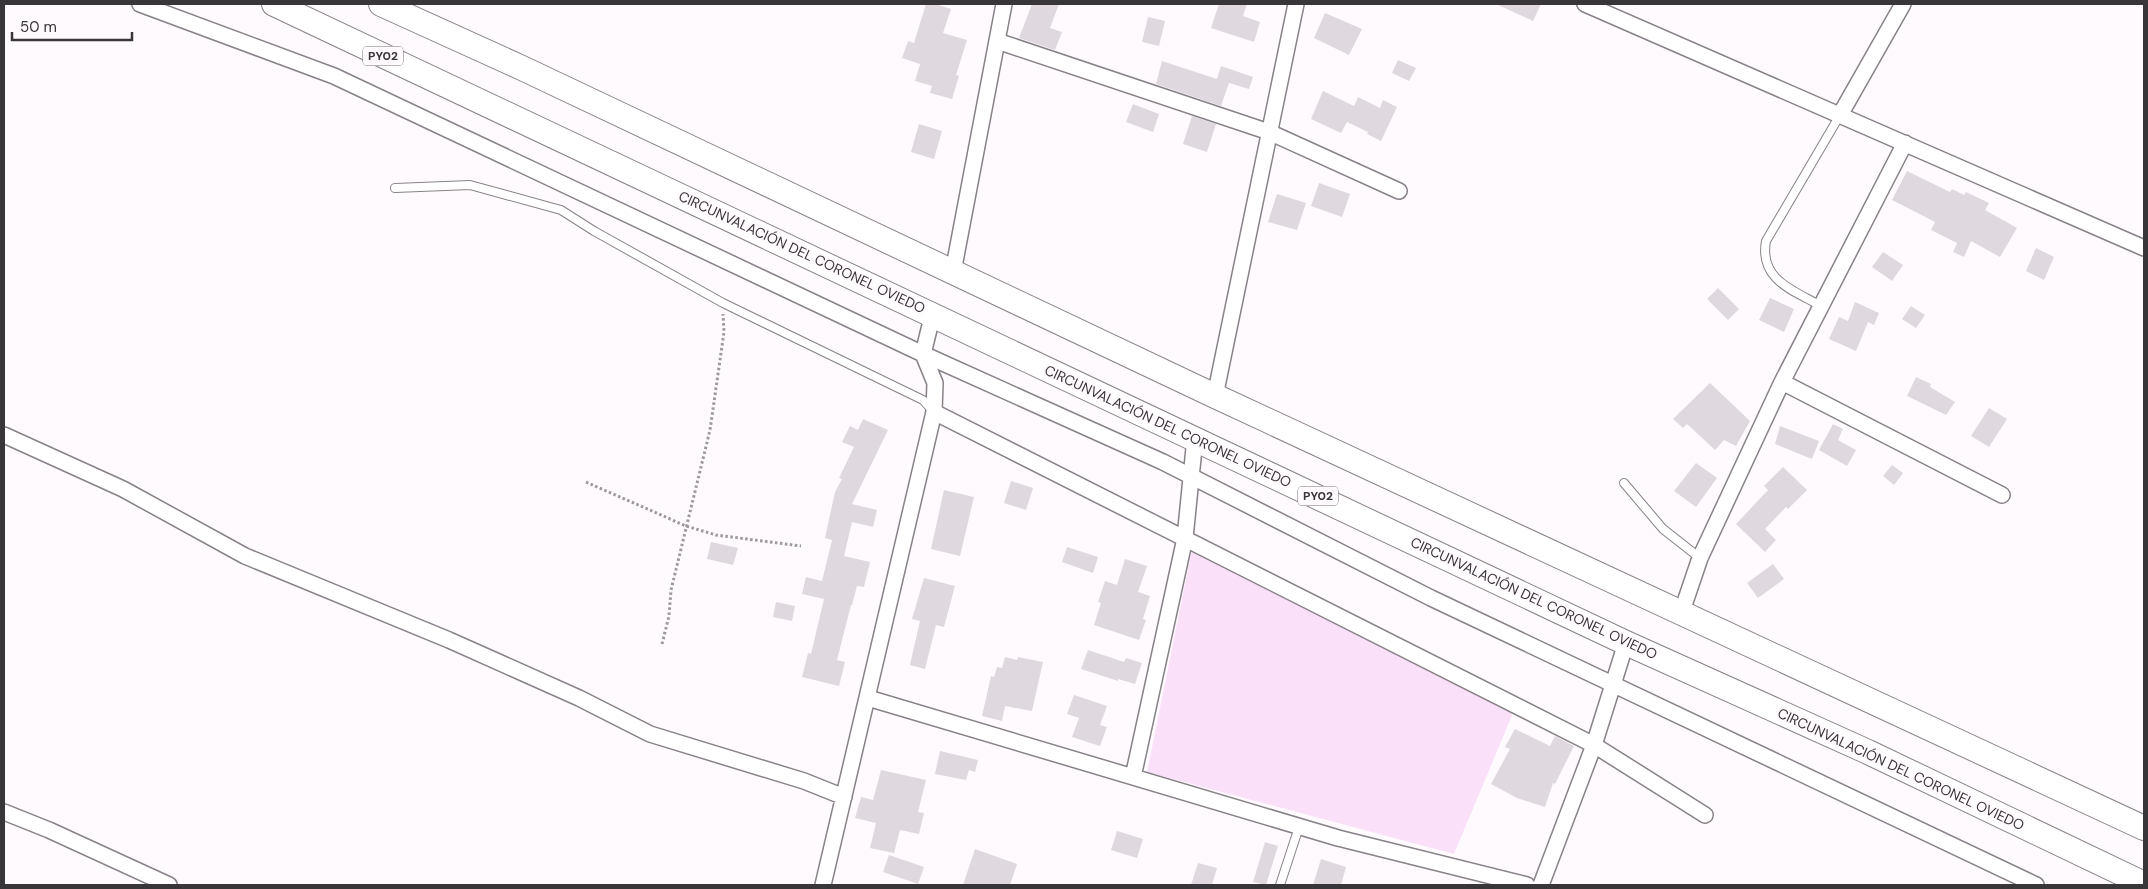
<svg xmlns="http://www.w3.org/2000/svg" width="2148" height="889" font-family="'DM Sans',sans-serif">
<style>
.green{fill:#fae1f9}
.building{fill:#dfd9df}
.lines{fill:none;stroke-linecap:round;stroke-linejoin:round}
.service-casing{stroke:#878287;stroke-width:10}
.minor-casing{stroke:#878287;stroke-width:18}
.trunk-casing{stroke:#878287;stroke-width:26}
.path{stroke:#9c989b;stroke-width:3;stroke-dasharray:2.5 2.5;stroke-linecap:butt}
.service{stroke:#fff;stroke-width:8}
.minor{stroke:#fff;stroke-width:15}
.trunk{stroke:#fff;stroke-width:24}
.labels{text-anchor:middle;stroke-width:5;stroke-linejoin:round;paint-order:stroke}
.shield{fill:#fffafe;stroke:#747174;stroke-width:1}
.shield-label{font-size:12px;font-weight:bold;fill:#393639}
.street-label{font-size:14px;fill:#393639;stroke:#fffafe}
</style>
<rect width="100%" height="100%" fill="#fffafe"/>
<path class="green" d="M1192,550l321,163 -59,141 -307,-82z"/>
<path class="building" d="M926,4h9l16,5 -8,24 24,7 -11,35 3,1 -7,23 -22,-6 2,-7 -17,-5 5,-17 -18,-6 6,-17 6,2z
M1032,4h27l-9,24 12,4 -7,18 -36,-12z
M1219,4h28l-4,12 17,6 -6,20 -43,-14z
M1496,4h45l-8,17z
M1325,13l37,16 -13,26 -35,-17z
M1148,17l17,4 -6,25 -17,-4z
M1398,60l18,8 -7,13 -17,-8z
M1162,61l55,18 4,-13 32,11 -4,12 -20,-6 -8,23 -65,-22z
M1323,91l31,15 4,-9 22,11 3,-8 14,7 -16,34 -14,-7 1,-2 -21,-10 -6,11 -30,-14z
M1133,104l26,10 -6,18 -27,-10z
M1192,116l24,8 -9,28 -24,-8z
M919,124l23,7 -8,28 -23,-7z
M1907,171l43,21 2,-3 12,6 2,-3 23,11 -4,7 32,18 -17,29 -29,-16 -7,16 -11,-5 4,-9 -26,-13 4,-8 -43,-22z
M1319,183l31,11 -8,23 -31,-11z
M1277,194l29,9 -9,27 -29,-8z
M2036,248l18,9 -10,23 -18,-9z
M1883,252l20,13 -11,16 -20,-14z
M1718,288l21,21 -11,11 -21,-21z
M1770,298l24,11 -10,23 -25,-12z
M1855,302l24,11 -5,12 -6,-3 -12,29 -27,-12 10,-22 9,4z
M1911,306l14,9 -9,13 -14,-9z
M1916,377l15,7 -1,3 25,15 -9,13 -39,-19z
M1710,383l40,38 -14,25 -12,-6 -9,10 -28,-26 -4,4 -10,-9z
M1989,408l18,11 -18,28 -18,-11z
M863,419l25,11 -36,74 25,6 -4,17 -21,-5 -8,34 26,6 -6,25 -7,-1 -5,19h-1l-14,55 8,2 -6,24 -37,-9 6,-24 3,1 13,-55 -22,-5 4,-17 16,4 10,-41 -7,-2 10,-46 7,-13 -3,-1 15,-31 -12,-5 8,-16 8,4z
M1833,424l10,5 -5,11 18,10 -9,16 -28,-16z
M1780,426l39,15 -7,18 -37,-15z
M1696,463l21,15 -21,29 -22,-16z
M1892,465l11,8 -9,12 -11,-9z
M1783,467l24,23 -19,19 -2,-2 -21,22 11,11 -11,12 -29,-28 32,-34 -4,-4z
M1011,481l22,7 -7,22 -22,-7z
M944,490l30,7 -14,59 -29,-7z
M711,542l27,6 -5,17 -26,-6z
M1067,547l31,10 -5,16 -31,-11z
M1125,559l22,7 -9,26 12,4 -7,23 3,1 -7,20 -45,-15 7,-22 -3,-1 7,-21 12,4z
M1773,564l11,15 -26,19 -11,-15z
M924,578l31,8 -11,41 -8,-2 -11,44 -15,-4 10,-44 -8,-2z
M776,602l19,4 -3,15 -19,-4z
M1088,650l36,12 2,-4 16,5 -7,21 -17,-5v2l-37,-12z
M1005,657l12,3 1,-3 25,5 -11,49 -27,-5 -3,15 -20,-5 9,-40 3,1 3,-10 5,1z
M1074,695l33,11 -7,19 7,2 -7,19 -28,-9 7,-19 -12,-4z
M1515,729l35,17 5,-10 19,10 -19,38 -2,-1 -8,24 -28,-9 -26,-14 19,-35 -5,-2z
M940,751l38,9 -3,12 -6,-2 -3,10 -31,-6z
M881,770l45,10 -8,32 6,1 -5,21 -19,-4 -6,23 -24,-5 6,-25 -21,-5 6,-21 12,3z
M1117,831l26,8 -6,19 -26,-8z
M1265,842l13,4 -12,39 -13,-3z
M975,849l42,15 -7,21h-47z
M889,855l35,12 -6,17 -35,-12z
M1321,859l25,8 -5,18h-28z
M1198,863l19,5 -5,17h-21z"/>
<g class="lines">
<g class="service-casing">
<path id="service" d="M395,188l75,-3 91,25 33,21 129,72 200,97 9,10
M1821,306c-28,-16 -62,-26 -55,-65l74,-126
M1624,483l39,46 37,29
M1280,885l19,-58"/>
</g>
<g class="minor-casing">
<path id="minor" d="M140,4l194,72 589,278 240,108 268,136 605,287
M1585,4l559,244
M997,41l272,91 130,59
M1840,115l63,-111
M953,272l51,-268
M1782,382l220,113
M1215,396l81,-392
M934,412l660,333 111,70
M4,435l119,54 122,67 204,84 130,58 71,36 154,47 40,16
M1681,614l19,-56 82,-176 123,-239
M868,698l470,140 189,47
M1133,777l52,-239 10,-100
M4,812l45,18 120,55
M823,885l111,-473 1,-29 -12,-29 10,-41
M1541,885l53,-140 32,-102"/>
</g>
<g class="trunk-casing">
<path id="trunk" d="M274,4l1352,639 242,109 276,132
M381,4l141,64 693,328 929,432"/>
</g>
<path class="path" d="M586,482l100,44 30,9 85,11
M662,644l7,-28 2,-26 39,-160 14,-98 -1,-18"/>
<use href="#service" class="service"/>
<use href="#minor" class="minor"/>
<use href="#trunk" class="trunk"/>
</g>
<g class="labels">
<g class="shield">
<rect x="363" y="46.5" width="40" height="19" rx="4"/>
<rect x="1298" y="486.5" width="40" height="19" rx="4"/>
</g>
<g class="shield-label">
<text x="383" y="60">PY02</text>
<text x="1318" y="500">PY02</text>
</g>
<g class="street-label">
<text transform="translate(802 252) rotate(25)" y="5">CIRCUNVALACIÓN DEL CORONEL OVIEDO</text>
<text transform="translate(1168 426) rotate(25)" y="5">CIRCUNVALACIÓN DEL CORONEL OVIEDO</text>
<text transform="translate(1534 598) rotate(25)" y="5">CIRCUNVALACIÓN DEL CORONEL OVIEDO</text>
<text transform="translate(1901 769) rotate(25)" y="5">CIRCUNVALACIÓN DEL CORONEL OVIEDO</text>
</g>
</g>
<rect width="2148" height="889" fill="none" stroke="#393639" stroke-width="10"/>
<path d="M12 32v8h120v-8" fill="none" stroke="#393639" stroke-width="2.5"/>
<text x="20" y="32" font-size="15" fill="#393639" stroke="#fffafe" stroke-width="4" paint-order="stroke">50 m</text>
</svg>
